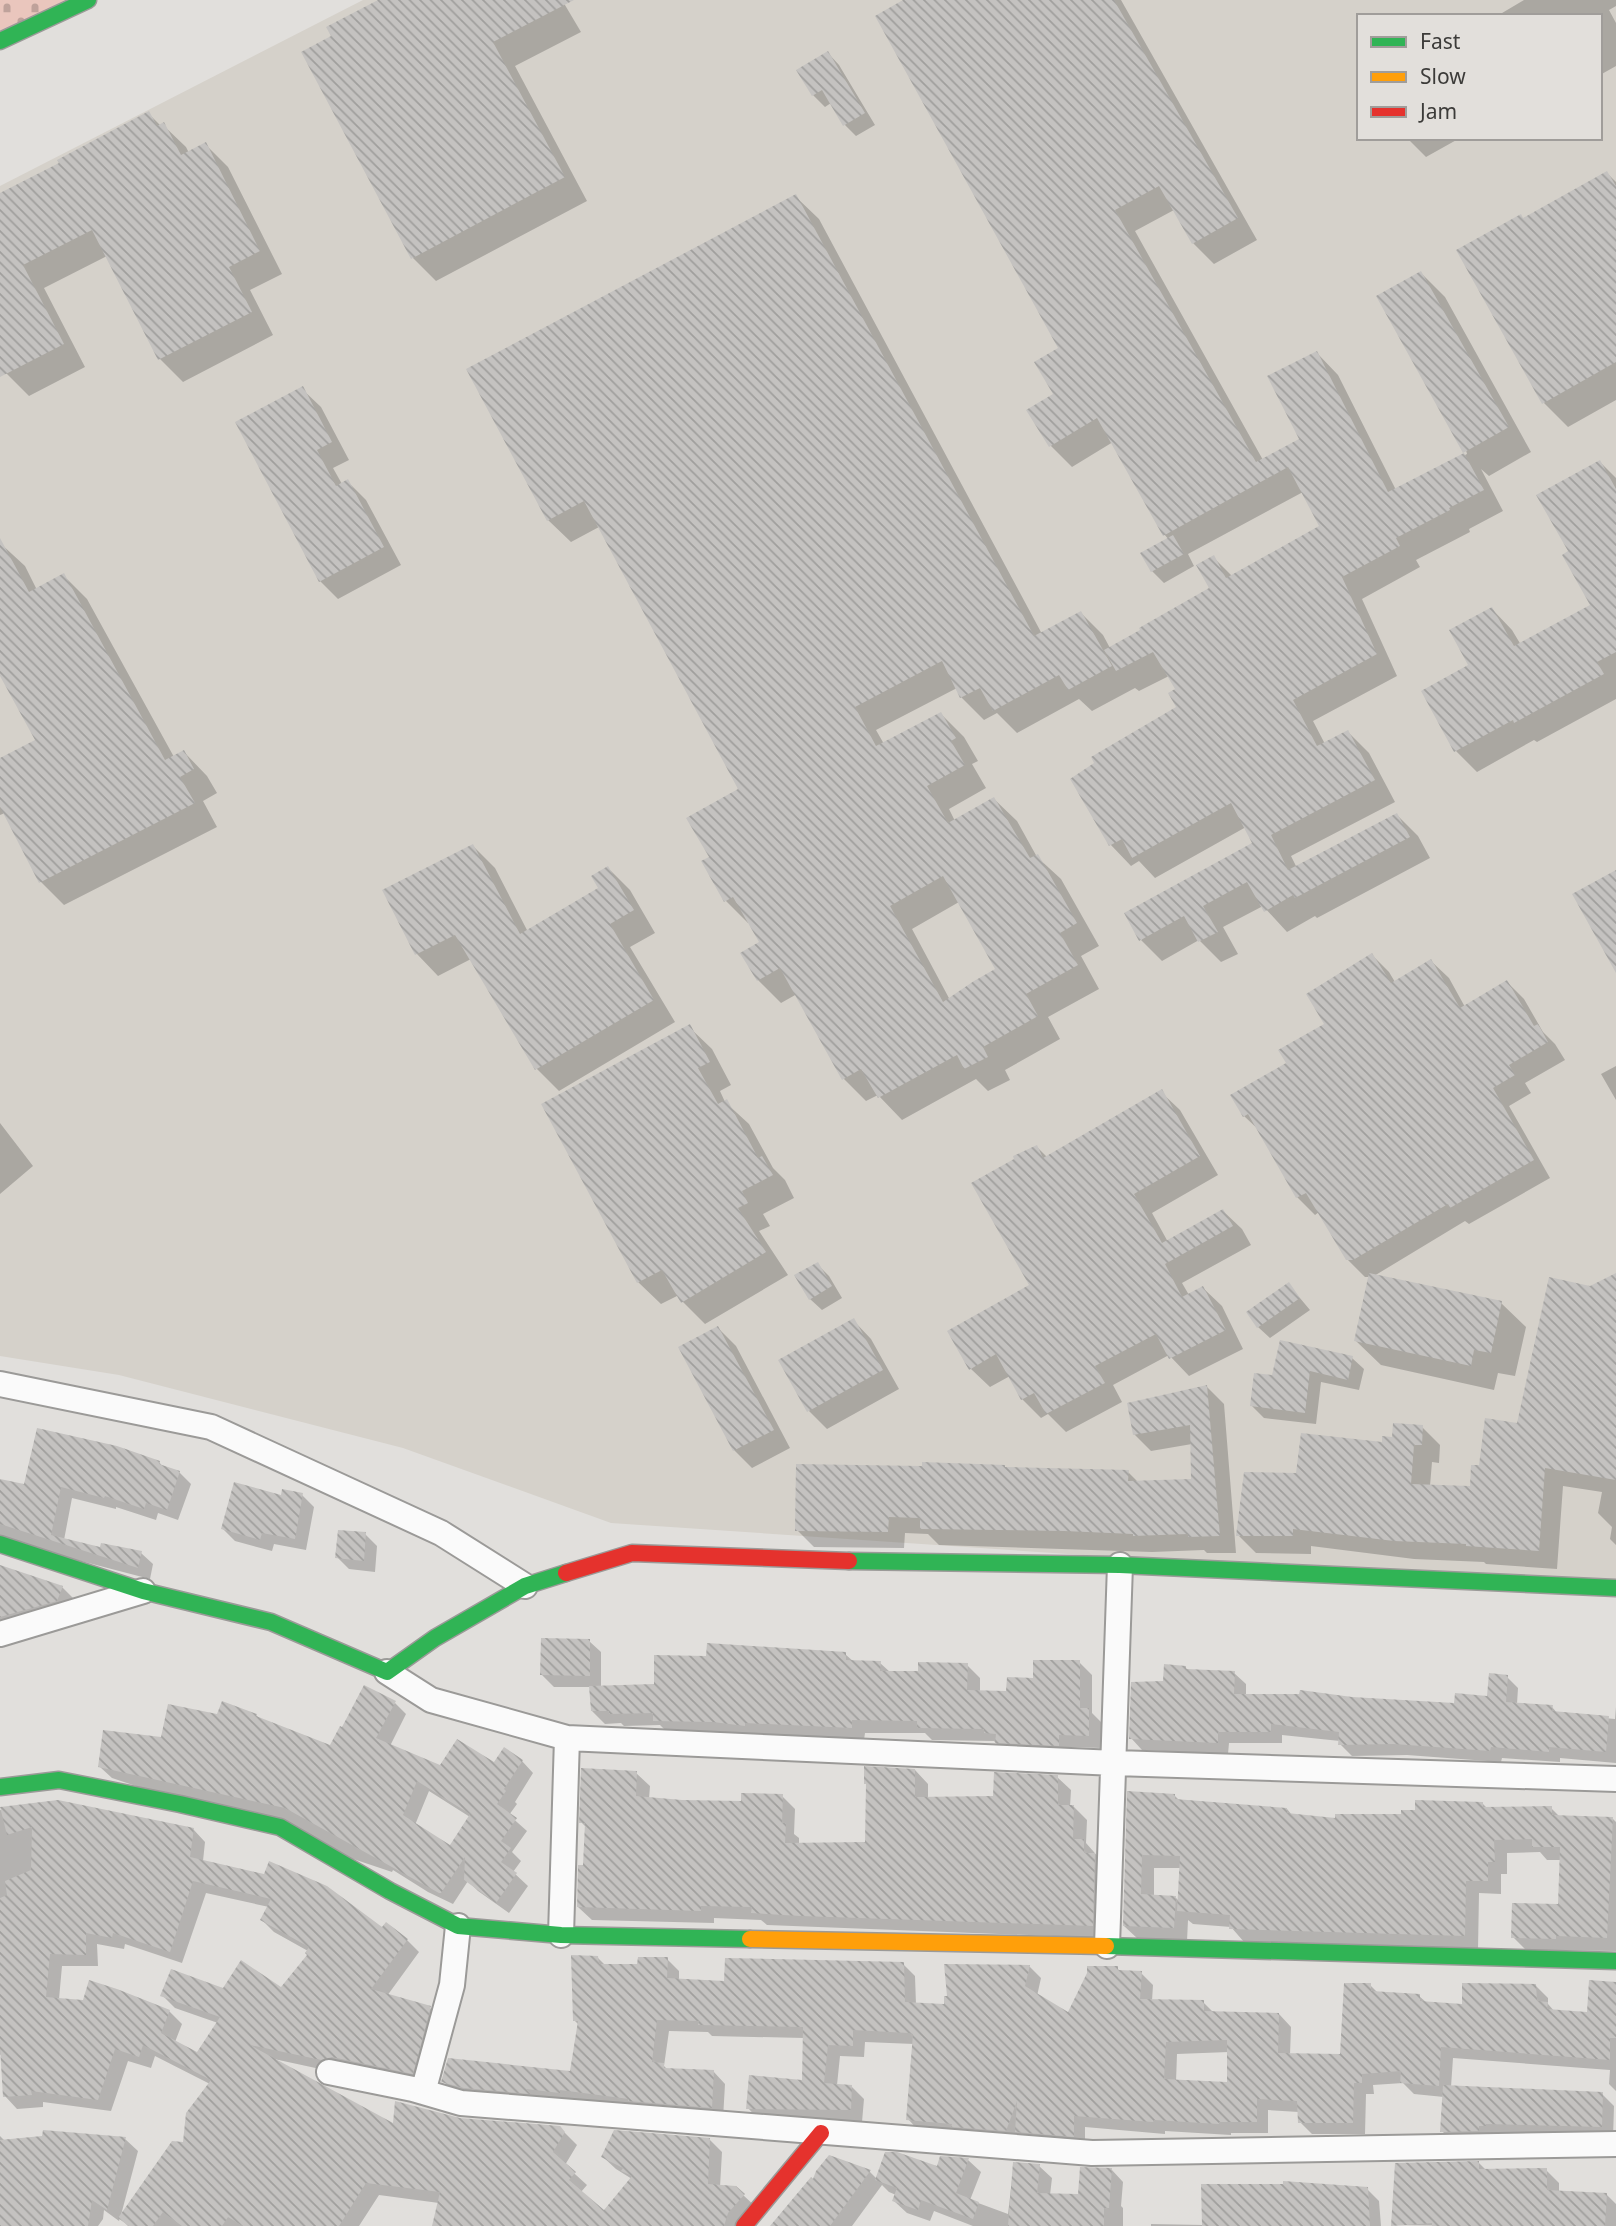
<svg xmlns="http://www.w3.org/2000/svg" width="1616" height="2226" font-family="'Noto Sans',sans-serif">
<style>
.built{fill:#d5d1ca;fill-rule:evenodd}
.cemetery{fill:url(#cemetery-stones)}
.shadow{fill:#0003;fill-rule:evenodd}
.building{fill:url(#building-back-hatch);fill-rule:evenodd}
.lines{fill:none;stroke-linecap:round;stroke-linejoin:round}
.street-casing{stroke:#9b9a98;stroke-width:28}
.fast-casing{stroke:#9b9a98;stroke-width:19}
.slow-casing{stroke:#9b9a98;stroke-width:19}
.jam-casing{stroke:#9b9a98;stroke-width:19}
.street{stroke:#fafafa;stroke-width:24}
.fast{stroke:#30b455;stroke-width:16}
.slow{stroke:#ff9f0a;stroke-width:16}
.jam{stroke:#e5322d;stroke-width:16}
</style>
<defs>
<pattern id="cemetery-stones" width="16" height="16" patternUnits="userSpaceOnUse" patternTransform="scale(1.75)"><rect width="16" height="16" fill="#eac6bd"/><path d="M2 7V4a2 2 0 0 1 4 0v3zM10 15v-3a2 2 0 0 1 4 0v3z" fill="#bfa29b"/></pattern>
<pattern id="building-back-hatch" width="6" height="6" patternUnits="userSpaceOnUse" patternTransform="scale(1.75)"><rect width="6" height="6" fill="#c4c2c0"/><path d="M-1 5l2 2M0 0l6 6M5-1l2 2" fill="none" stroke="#a09f9d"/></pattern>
</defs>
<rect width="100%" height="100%" fill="#e1dfdc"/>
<path class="built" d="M363,0h1253v1591l-1005,-68 -208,-75 -284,-73 -119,-19v-1170zM1359,16h241v122h-241z"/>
<path class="cemetery" d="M0,0h88l-88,41z"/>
<path class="shadow" d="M382,0h180l19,32 -66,34 72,135 -151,80 -23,-23 -79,-221z
M907,0h214l136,240 -43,24 -21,-21 -19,-33 -39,21 128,229 39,-20 15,-87 21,22 58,115 71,-36 -46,-181 24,24 86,155 -42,24 -8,-7 22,42 -34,18 1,3 -54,28 4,7 -58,32 35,77 -84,45 12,23 23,-12 21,21 26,49 -104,54 6,12 100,-53 21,21 12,22 -113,60 -2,-2 -28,16 -24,-26 -40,21 15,27 -17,8 -22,-22 -37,21 -21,-21 113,-96 -8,-17 -91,51 -16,-17 -8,5 -21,-22 69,-136 -2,-18 -8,-14 -30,15 -4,-3 -43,23 -13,-12 -62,34 -20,-20 -13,7 -23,-23 -4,-9 -81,42 8,14 57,-30 23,23 14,24 -6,3 14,24 -37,21 6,12 39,-22 23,22 20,36 24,22 38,67 -18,10 18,33 -51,28 12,22 -55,31 5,10 -22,11 -12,-12 -74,41 -24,-25 -12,6 -22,-22 -47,-85 -16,9 -23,-23 3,-37 -12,-21 -1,1 -23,-23 -14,-43 29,-68 -141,-262 -28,15 -23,-22 248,-323 23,22 223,415 39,-21 22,22 7,13 102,-59 1,-32 19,19 89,-50 -18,-34 -115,62 6,12 -30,17 -12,-12 17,-31 -5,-6 -51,-92 -41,25 -21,-21 10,-97zM959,902l39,67 -48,31 -38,-71z
M1524,0h92v6l-7,4 7,13v43l-16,9v-59h-103z
M828,53l11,12 36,60 -19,11 -11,-11 -14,-22 -6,4 -12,-12z
M149,114l12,12 2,-1 23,22 3,6 17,-8 22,22 54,107 -32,16 23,45 -90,47 -23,-23 -53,-103 -63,32 41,79 -56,29 -23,-23 -6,-12v-165z
M1407,138h53l-34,19z
M1607,173l9,9v218l-48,27 -24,-24 -86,-152 66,-31z
M302,389l19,18 28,53 -16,8 9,16 6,-2 18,18 35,65 -63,34 -18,-18z
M1600,462l16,16v221l-79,43 -3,-2 -57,32 -21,-21 15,-85 21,-57 20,21 9,15 71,-39z
M0,543l25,23 12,24 27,-14 23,23 87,158 10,-5 23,24 10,17 -14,8 14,26 -153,78 -24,-24 -35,-68 -5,2v-55l37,-19 -37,-68z
M473,846l22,22 33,64 73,-43 7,-21 22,22 25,43 -25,14 45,75 -116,69 -22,-22 -66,-110 -33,17 -21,-22z
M1372,955l17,17 6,10 36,-21 18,17 16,29 42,-25 17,17 19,33 12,12 10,16 -40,23 6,10 -22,13 41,72 -81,46 -4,-3 -91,55 127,27 25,24 -11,49 -17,-3 -4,17 -113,-25 -25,-24 14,-64h-5l-18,-18 -28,-47 -4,3 -18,-18 -36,-65 -17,-16 44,-52 38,-39z
M689,1027l23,22 19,36 -11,6 5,11 24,22 24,44 12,12 9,18 -31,16 7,12 -11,5 29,44 -83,49 -22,-22 -4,-7 -18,9 -23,-22z
M1616,1066v34l-15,-26z
M1161,1092l19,18 38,65 -66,38 16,29 55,-31 19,18 9,16 -69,38 7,12 14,-7 19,18 21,43 -54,27 -20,-21 -56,30 9,17 -56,30 -18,-18 -7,4 -19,-19 -12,-23 -20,11 -19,-18 61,-84 5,-138 10,10z
M0,1123l33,43 -33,28z
M817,1264l12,12 13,22 -20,12 -12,-11z
M1616,1275v270l-6,-6 2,-12 -14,-14 4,-21 -39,-6 -6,83 -71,-5 -2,-2 -70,-3 -103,-13v8l-55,-1 -18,-18 60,-60 85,-31 39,-17 18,18 -1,18 -7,-1 -2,24 42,2 8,-21 39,-42 72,-137z
M1289,1285l21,25 -40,28 -12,-11z
M853,1320l18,19 28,50 -72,40 -18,-18 -28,-51z
M718,1328l18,18 54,102 -38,20 -18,-18z
M1352,1358l12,11 -5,21 -38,-8 -5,42 -52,-6 -12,-12 22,-29z
M1207,1387l17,17 12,149h-29l-3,-3 -52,2 -213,-7 -11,-11 -23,-1 -1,15 -90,-1 -17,-17 209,-61 122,3 10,10 55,-2 -1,-36 -41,7 -17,-17z
M159,1462l5,6 15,4 12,12 -13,36 -20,-7 -2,7 -40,-13v2l-44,-11 -8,42 37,9 40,4 12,11 -3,15 -150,-39v-60l26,6z
M302,1495l12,12 -8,43 -32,-6 -2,7 -37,-10 -12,-12 59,-32z
M365,1534l12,12 -2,26 -26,-3 -12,-12z
M0,1573l62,14 15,15 -77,34z
M589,1641l12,11v35l54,-1 190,-32 9,8 26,1 10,9 30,1 47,-8 13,13v14l28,1 71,-31 13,13v38l10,10 -1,25 -29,-1 -1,11 -72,-12 -5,-5 -62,-1 -7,-7h-60l-1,7 -196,-7 -8,-8 -36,1 -3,-3 -16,1 -13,-13 -1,-24h-37l-12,-12z
M1185,1667l4,4 45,2 12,11v12l106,3 103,6 33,-7 19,-21 11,11 -1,16 35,3 6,7 57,5 1,-12v56l-56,-5v4l-58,-4 -1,4 -94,-7 -55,1 -12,-12v-3l-58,-6v8h-53l-1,11 -86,-4 -11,-12 34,-55z
M395,1703l11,11 -16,32 51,21 81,-6 11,12 -18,29 2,2 -8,11 18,16 -15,21 9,9 -8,11 15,14 -19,27 -31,-22 -10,-10 -15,23 -25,-12 -35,-22 -1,2 -280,-94 -12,-11 118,-51 38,-1 5,5 70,27zM429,1791l41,26 -20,30 -35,-22z
M915,1770l13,14v15l67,-1 62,-21 14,13 -1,17h4l13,13 -1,23 22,25 -3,70 -338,-13 -6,-5 -47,-2v5l-122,-3 -14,-13 6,-40 3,-39 -6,-6 55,-49 14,13 -1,13 33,3 61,1 39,-7 13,13 -1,25 5,4v7l67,-2z
M1129,1793l45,2 6,6 107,8 5,6 45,5 66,-4 79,-13 6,6 63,-1 9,9 53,2 3,3v129l-90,-1 -13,-13 47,-31 1,-46h-14l-7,-8 -33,1v21h-6v20l-22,-1 -1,56 -234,-7 -13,-15 -38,-3 -5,-4 -1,21 -49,-2 -14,-13zM1154,1868h28l-2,34 -4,-4 -22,-2z
M0,1810l193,19 12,13 -2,19 204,79 12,12 -32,44 43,12 12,12 -17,65 -91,-13 -60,-13 120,67 65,-6 100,7 18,18 -12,20 22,20 -6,7 23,20 28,-33 -16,-10 -13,-12 106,-18 13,13 -2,35 23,8 13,12 -16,19h-306l5,-23 -60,-8 -20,31h-231l-8,-8 -1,3 -15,-11 -1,9 -5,7h-98v-90l5,5 120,-2 13,12 -17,64 64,-71 25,-60 -55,-28 -4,12 -23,-7 -17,50 -68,-9v5l-26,2 -12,-13 -3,-42 -2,1zM206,1893l63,14 -7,13 12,12 34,19 1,4 -28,34 -57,1 -62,5 13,13 43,15 -20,31 -23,-12 7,-18 -13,-13 -110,-12 3,-33h36l-1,-22 27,5 1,-5 57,19z
M598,1958l8,8h32l29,-7 12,12v9l47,2 177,-18 12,12 1,29 29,1 84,-40 12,12 -4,18 31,18 49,-46 4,4 20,1 12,12 -1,16 51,1 11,11 65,1 12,13 -1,28 52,1 28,-71 8,8 41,3 8,7 36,2 73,-19 12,12v6l7,8 34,2 27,-30v107l-7,-7 1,-14 -157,-12 -2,29 151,7 12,12 -1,32 -159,5 -12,-12 2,-34 -30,-3 -11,-11 -30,2 1,9h-8l-1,40h-53l-12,-12 -1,-10 -31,-2v23h-37v2l-66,-4v3l-80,-7v21l-165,-16 -12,-13 6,-75 -49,-2 -1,15 -24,-1 -3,29 14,1 13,13 -2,23 -102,-1 -12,-13 55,-26 1,-44 -92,-2 -4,-4 -39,-1 -5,35 4,4 45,1 12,13 -2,35 -268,-26 -12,-12 129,-9 7,-47 -5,-5zM1229,2052v32l-53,-2 1,-28z
M830,2157l40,15 7,7 61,-10 4,-11 26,2 13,12 -11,28 38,14 6,-51 25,3 13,12 -2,17h30l31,-26 12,13 -2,24 2,2v18h-150l-39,-15 -4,10 -23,-8 -13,-12 2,-6 -7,-3 -7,-7 -30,41h-80l42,-45z
M1479,2163l14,14 -7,49 -94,-1z
M1546,2170l13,13v9l47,2 10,10v22h-120z
M1367,2189l12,12 2,25h-230v-2l52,1z"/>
<path class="building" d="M378,0h196l-81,42 72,135 -154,82 -110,-207 30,-16 -5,-9z
M903,0h211l124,218 -46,26 -33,-58 -44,24 141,252 43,-23 -32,-63 50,-25 71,141 76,-39 20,37 -35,18 1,2 -54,28 4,8 -58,31 35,77 -84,46 24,46 31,-16 27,50 -104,55 17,35 109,-57 13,24 -115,61 -2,-3 -29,17 -17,-30 -44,24 15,26 -20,10 -14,-26 -45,25 -15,-28 128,-70 -21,-40 -99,55 -10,-19 -13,7 -39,-67 24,-16 -3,-6 85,-50 -8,-14 7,-4 -22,-37 -37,19 -12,-21 36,-20 -1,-2 70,-40 -13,-23 18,-10 12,23 93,-52 -31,-59 -125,69 -66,-118 -48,29 -23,-37 27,-16 -19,-32 24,-14 -183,-332z
M828,51l37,62 -22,13 -21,-36 -10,6 -16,-26z
M149,111l8,15 7,-4 17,33 25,-13 54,109 -31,16 23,45 -94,48 -66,-130 -69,35 41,79 -64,33v-184l59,-30 -2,-3z
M1607,171l9,15v176l-74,42 -86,-154 65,-36 2,4z
M796,194l238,442 47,-25 31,55 -44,24 -9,-15 -66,36 -13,-23 -20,10 -18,-37 -87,46 21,39 65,-34 15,26 -5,3 14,24 -38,21 21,37 46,-26 36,61 8,-4 39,69 -17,10 18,32 -52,29 12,22 -55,31 5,10 -24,12 -7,-14 -79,43 -17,-29 -19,11 -62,-112 -23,13 -17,-28 19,-11 -26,-45 -9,5 -23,-41 8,-4 -23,-39 52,-29 -154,-288 -37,20 -81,-152zM943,876l52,93 -21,12 -31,21 -53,-96z
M1421,271l88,156 -46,26 -87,-157z
M303,386l29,56 -15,8 19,36 12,-7 36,68 -65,35 -84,-160z
M1600,460l16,29v163l-19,10 7,12 -90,49 -1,-3 -59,32 -33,-61 47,-26 -19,-35 43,-23 22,39 76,-41 -28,-50 6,-4 -32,-56z
M1173,535l11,19 -33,18 -11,-19z
M0,538l29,54 35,-19 101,187 19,-10 10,19 -14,8 15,26 -156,80 -39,-76v-49l35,-18 -35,-64z
M473,844l47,90 78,-46 -7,-12 17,-10 26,44 -24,14 44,76 -119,70 -80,-135 -40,20 -33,-65z
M1616,870v103l-44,-79z
M1372,953l19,30 40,-24 29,49 47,-28 27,46 4,-2 10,18 -39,23 6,10 -22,13 41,72 -84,48 -2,-4 -95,56h-7l-40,-67 -10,5 -48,-84 -5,3 -13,-22 56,-32 -8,-13 46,-26 -18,-30z
M690,1024l20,38 -12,6 20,36 9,-5 31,59 4,-2 11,19 -31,16 6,12 -10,5 28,44 -85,51 -19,-33 -25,13 -96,-179z
M1162,1089l38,67 -66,38 28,49 61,-34 10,17 -68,38 17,33 21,-11 23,44 -57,29 -13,-25 -61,32 10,17 -59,31 -12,-21 -13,7 -25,-46 -27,16 -22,-39 82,-46 -58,-102 43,-24 -1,-3 24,-11 6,13z
M818,1262l14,24 -23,14 -15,-25z
M1369,1273l133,28 -11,52 -17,-3 -3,16 -117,-25z
M1616,1273v207l-71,-12 -6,83 -73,-5v-2l-72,-3 -101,-12v7h-57l8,-64 52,1 5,-40 81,9v-6l10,1 1,-14 30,2 -1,20h-8l-3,39 59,2 1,-21h8l6,-47 32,5 32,-146 41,9z
M1289,1282l11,16 -43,30 -11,-16z
M854,1318l29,52 -76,42 -29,-52z
M718,1326l56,104 -41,21 -55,-104z
M1280,1340l73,16 -5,24 -38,-9 -5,42 -55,-7 4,-33 18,2z
M1207,1385l13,151 -32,1v-3l-55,2v-2l-69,-3 -144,-2v-11l-31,-1 -1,15 -93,-1 1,-67 126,2v-4l83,3v2l124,3 -1,11 63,-2 -1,-54 -57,10 -6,-32z
M37,1428l80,18 43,15 -1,3 21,7 -13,39 -21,-7 -2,6 -39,-13 -1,2 -43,-11 -10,48 49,12 1,-4 41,8 -4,17 -138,-44v-45l24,5z
M234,1482l47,13 1,-6 21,4 -8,46 -33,-6 -2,7 -39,-11z
M338,1530l28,2 -2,29 -29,-3z
M0,1565l63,21 -6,15 -57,16z
M541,1638l49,1v37l-50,-1z
M707,1643l139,9v8l35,1 -1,10h38v-9l50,1 -1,27 39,1 1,-14 26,1v-18h47v48h9v28l-30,-1v11l-64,-3 1,-9 -12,-1v-4l-67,-1v-7l-65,-1v8l-107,-5v3l-32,-4 -60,-1v-8l-44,1v-3h-18l-2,-25 65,-2v-29l52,1z
M1164,1664l22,2v3l49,2 -1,23h65l1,-4 52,7 102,6 1,-10 32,3 2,-23 19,2 -2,27 47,3 -1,6 57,5 -3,36 -57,-5v5l-58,-5 -1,4 -96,-7 -56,1 1,-13 -68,-8v8h-53v11l-89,-4 2,-57 32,-1z
M364,1685l32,16 -20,37 64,27 17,-26 37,23 10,-15 19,13 -19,29 2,2 -9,13 20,14 -16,23 10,7 -10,14 16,11 -21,30 -32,-23 1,-23 -24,36h-2l-154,-85 -187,-41 5,-37 58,7 7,-33 49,10 5,-13 35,13 -1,2 74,29 10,-19 2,1zM417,1781l53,33 -20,31 -47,-30z
M864,1766l51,3v28l78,-1 1,-24 64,3v30h16l-1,34h11v14h11l-2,73 -292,-10 -50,-3 1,-6 -51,-1v5l-124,-4 1,-42h5l2,-42h-6l2,-55 56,3 -1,25 46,4 59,1v-8l42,1 -1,29h4l-1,20 80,-1 1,-58h-2z
M1127,1791l48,3v5l112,9v5l48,5v-4h66v-4h14v-10l68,2v5l69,-1v9l61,2 -6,121 -51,-2v3l-45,-1 1,-35 46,1 2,-57h-28v-8l-38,1 1,22h-7v19h-22l-1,55 -236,-7 1,-14 -53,-4 3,-55 -38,-1 -1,39 35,2 -2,32 -51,-2z
M58,1800l136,28 -4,29 74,17 5,-13 58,25 55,41 4,-5 22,17 -37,50 60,17 -18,68 -81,-17 -11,3 -71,-15 143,78 2,-22 65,17 100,8 5,6 -12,20 23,20 -7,8 35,30 28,-34 -11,-5 2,-3 -22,-11 13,-27 96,8 -2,46 28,2 9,8 -17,19 -4,13h-292l8,-34 -74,-9 -27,43h-96l-15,-9 -6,9h-40l-19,-14 -10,14h-24l-11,-8 54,-77 11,1 3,-29 25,-33 -68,-35 -4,12 -24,-8 -17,51 -67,-9 1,4 -29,2 -3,-50v-149l7,-3 -2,-14 26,-11 1,-43 -25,8 -7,-28zM193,1881l78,18 -11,21 49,27 -4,6 2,2 -26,32 -40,-27 -18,28 -52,-19 -11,27 60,21 -23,35 -36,-19 9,-23 -53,-21 -28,-9 -6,20 -37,-3 4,-43 36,1v-22l26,5 1,-5 57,19z
M571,1955l27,1 1,8h38l1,-7h30l-1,21 57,3 1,-23 179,4 1,40 39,2v-8h3l-3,-32 86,1 -5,21 43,26 19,-39v-7h31v4l24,1 -2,28 64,1v11l75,2 -1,40 62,1 4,-71h27v8l49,3v7l42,3v-21l74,1 1,17 11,1 -1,7 40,3 2,-32 27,2v56h-6v22l-169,-13 -2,39 -39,-3 1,-12 -39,3v9h-8l-1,40h-55l-1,-22 -40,-2v23h-38v2l-65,-4 -1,2 -79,-6v21l-59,-5 2,-31 -11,30 -55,-4 1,-3 -46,-4 7,-86 -4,-1 -56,-3v16l-25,-1 -4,38 28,2 -1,25 -105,-1 3,-34 53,5 1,-53 -105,-2 1,-4 -42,-1 -5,42 12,1v5l50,2 -2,38 -84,-7 1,-2 -69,-9v3l-34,-4 5,5 -67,-6 -23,-6 7,-24 122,13 8,-50h-5zM1227,2040v42l-63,-3 2,-37z
M1443,2085l160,7 -1,35 -116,-3v2h-7v5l-39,1z
M43,2130l83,7 -19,73 -15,-10 -4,26h-88v-86l42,-4z
M885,2152h12l40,14 3,-10 29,2 -13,35 23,9 -6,17 -52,-19 -3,10 -26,-9 5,-13 -22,-8z
M829,2155l42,15 -41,56h-60l41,-49 2,2 3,-8z
M1479,2161v8l68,-1v22l60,3 -2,33h-173v-3l-41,3 4,-63z
M1013,2162l27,2 -3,29 41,1 2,-27 32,1 -3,40h-5v18h-96z
M1283,2181l85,6 2,39h-168l-1,-42h82z"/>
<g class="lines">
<g class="street-casing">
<path id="street" d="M0,1384l211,43 230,106 84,53
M0,1634l143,-43
M387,1672l44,28 136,38 548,25 501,16
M561,1935l6,-197
M1107,1946l13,-381
M329,2072l84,17 48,14 631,50 524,-9
M423,2092l29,-107 6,-59"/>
</g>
<g class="fast-casing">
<path id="fast" d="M0,41l88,-41
M0,1544l143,47 128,31 116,50 48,-34 90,-52 41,-13
M849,1561l271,4 496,23
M0,1787l59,-7 121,24 100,23 110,64 68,35 103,9 189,4
M1106,1946l510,15"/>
</g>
<g class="slow-casing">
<path id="slow" d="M750,1939l356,7"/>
</g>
<g class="jam-casing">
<path id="jam" d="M566,1573l66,-20 217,8
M744,2226l77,-93"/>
</g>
<use href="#street" class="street"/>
<use href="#fast" class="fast"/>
<use href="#slow" class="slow"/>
<use href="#jam" class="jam"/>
</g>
<rect x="1357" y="14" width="245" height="126" fill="#e2dfdb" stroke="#a09d9a" stroke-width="2"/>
<rect x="1371" y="37" width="35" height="10" fill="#30b455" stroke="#a09d9a" stroke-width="2"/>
<text x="1420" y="49" font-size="21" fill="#3c3b39">Fast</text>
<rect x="1371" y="72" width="35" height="10" fill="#ff9f0a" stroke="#a09d9a" stroke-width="2"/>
<text x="1420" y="84" font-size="21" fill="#3c3b39">Slow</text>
<rect x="1371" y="107" width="35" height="10" fill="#e5322d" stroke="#a09d9a" stroke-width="2"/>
<text x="1420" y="119" font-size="21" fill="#3c3b39">Jam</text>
</svg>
